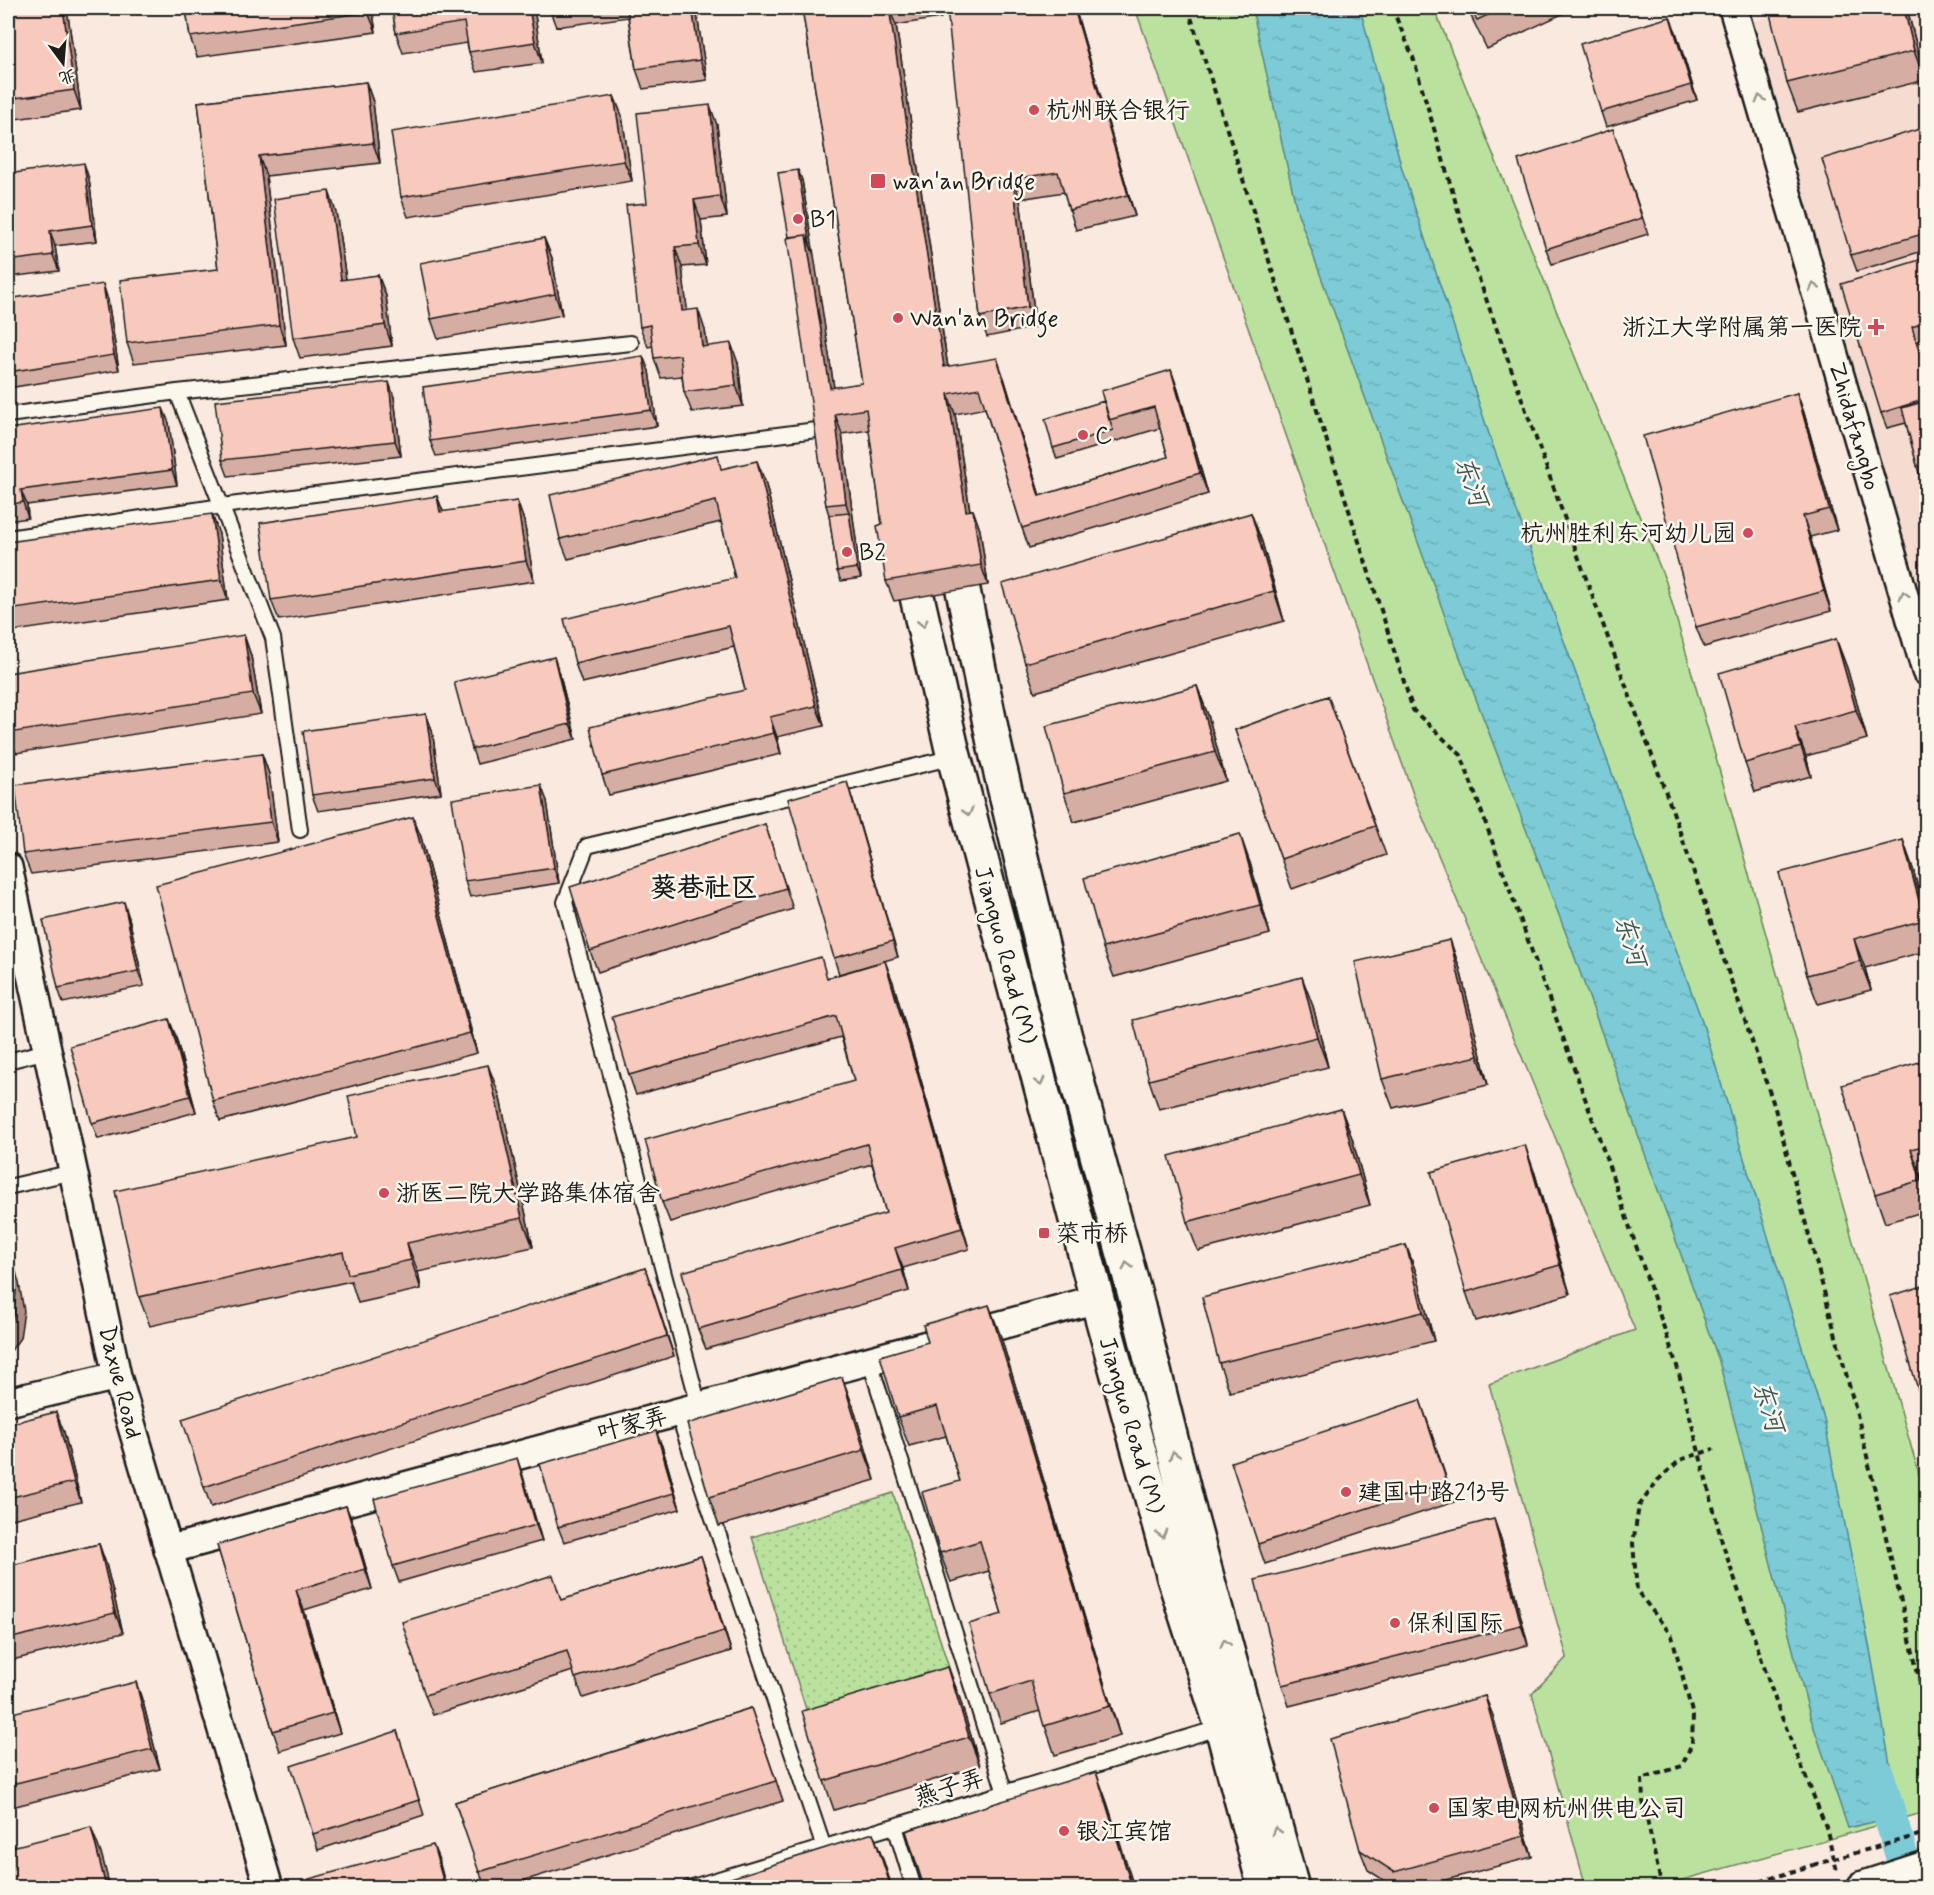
<svg xmlns="http://www.w3.org/2000/svg" width="1934" height="1895" font-family="Mynerve,'LXGW WenKai TC',sans-serif">
<style>
.built{fill:#f5dbd0}
.grass{fill:#bae29e;stroke:#6b7f5d;stroke-width:1.5}
.park{fill:url(#park-dots);stroke:#6b7f5d;stroke-width:1.5}
.water{fill:url(#water-ripples);stroke:#55858c;stroke-width:1.5}
.lines{fill:none;stroke-linecap:round;stroke-linejoin:round}
.canal{stroke:#7bcbd6;stroke-width:33}
.service-casing{stroke:#1c1c1c;stroke-width:18}
.minor-casing{stroke:#1c1c1c;stroke-width:32}
.secondary-casing{stroke:#1c1c1c;stroke-width:38}
.primary-casing{stroke:#1c1c1c;stroke-width:38}
.path{stroke:#1c1c1c;stroke-width:4;stroke-dasharray:6 4.5;stroke-linecap:butt}
.service{stroke:#fbf7ec;stroke-width:14}
.minor{stroke:#fbf7ec;stroke-width:27}
.secondary{stroke:#fbf7ec;stroke-width:33}
.primary{stroke:#fbf7ec;stroke-width:33}
.path-bridge{stroke:#1c1c1c;stroke-width:4;stroke-dasharray:6 4.5;stroke-linecap:butt}
.wall{fill:#d5ada3;stroke:#1c1c1c;stroke-width:1.5}
.shaded-wall{fill:#ae8d84;stroke:#1c1c1c;stroke-width:1.5}
.building{fill:#f8c9bd;stroke:#1c1c1c;stroke-width:1.5}
.oneway{stroke:#97948e}
.poi-dot{fill:#d1495b;stroke:#fbf7ec;stroke-width:2}
.labels{text-anchor:middle;stroke-width:5;stroke-linejoin:round;paint-order:stroke}
.poi-label{font-size:24px;fill:#1c1c1c;stroke:#fbf7ec;text-anchor:start}
.street-label{font-size:24px;fill:#1c1c1c;stroke:#fbf7ec}
.water-label{font-size:26px;font-style:italic;fill:#3d595d;stroke:#fbf7ec}
.quarter-label{font-size:27px;font-weight:bold;fill:#1c1c1c;stroke:#fbf7ec}
</style>
<defs>
<pattern id="park-dots" width="8" height="8" patternUnits="userSpaceOnUse" patternTransform="scale(1.5)"><rect width="8" height="8" fill="#bae29e"/><path d="M2 2h.1M6 6h.1" fill="none" stroke="#9fc188" stroke-width="1.8" stroke-linecap="round"/></pattern>
<pattern id="water-ripples" width="26" height="14" patternUnits="userSpaceOnUse" patternTransform="scale(1.5)"><rect width="26" height="14" fill="#7bcbd6"/><path d="M2 4q2-2 4 0t4 0M15 11q2-2 4 0t4 0" fill="none" stroke="#6aaeb7"/></pattern>
</defs>
<rect width="100%" height="100%" fill="#fae9de"/>
<filter id="ink" filterUnits="userSpaceOnUse"><feTurbulence type="fractalNoise" baseFrequency=".0167" numOctaves="2"/><feDisplacementMap in="SourceGraphic" scale="12" xChannelSelector="R" yChannelSelector="G"/><feConvolveMatrix kernelMatrix="1 2 1 2 8 2 1 2 1" color-interpolation-filters="sRGB"/></filter>
<g filter="url(#ink)">
<path class="built" d="M1815,8h111v663l-188,-647z"/>
<path class="grass" d="M1135,8h299l232,574 260,917v313l-269,75h-71l-54,-193 35,-37 -78,-273 146,-54 -222,-536z"/>
<path class="park" d="M893,1493l60,187 -142,45 -59,-188z"/>
<path class="water" d="M1252,8h108l42,161 90,274 209,575 123,401 47,236 28,161 -51,12 -38,-112 -91,-355 -149,-417 -112,-292 -161,-441z"/>
<g class="lines">
<path class="canal" d="M1878,1775l33,113"/>
<g class="service-casing">
<path id="service" d="M177,392l96,246 27,192
M8,415l169,-23 454,-49
M8,538l214,-32 610,-78
M8,1061l39,-10
M8,1187l65,-15
M869,1359l136,434
M699,1406l-134,-504 22,-56 367,-89
M677,1411l147,437
M895,1826l19,62
M689,1888l533,-161"/>
</g>
<g class="minor-casing">
<path id="minor" d="M1733,8l193,663
M8,867l109,509 152,512
M8,1402l109,-26
M168,1550l929,-251"/>
</g>
<g class="secondary-casing">
<path id="secondary" d="M954,546l41,202 60,252 80,295 55,220 102,373
M907,553l45,196 145,550 77,279 48,149 43,161"/>
</g>
<g class="primary-casing">
<path id="primary" d="M1864,1888l62,-20"/>
</g>
<path class="path" d="M1188,8l225,702 48,45 138,382 78,229 45,176 55,163 49,122 11,44
M1392,8l21,49 61,208 118,330 80,214 102,296 85,317 67,286
M1662,1888l-19,-87 -1,-22 40,-13 10,-23 1,-27 -21,-80 -35,-45 -4,-48 6,-37 19,-26 22,-20 34,-11
M1740,1888l73,-23"/>
<use href="#service" class="service"/>
<use href="#minor" class="minor"/>
<use href="#secondary" class="secondary"/>
<use href="#primary" class="primary"/>
<path class="path-bridge" d="M1813,1865l113,-32"/>
</g>
<path class="wall" d="M8,8h59l14,102 -73,10z
M186,8h186l4,24 -179,25 -7,-20z
M392,8h142l8,55 -66,9 -7,-20 -2,-9 -64,10 -7,-20z
M549,8h147l11,72 -64,9 -7,-20 -8,-52 -72,10z
M802,8h137l2,10 -45,7 52,342 56,11 36,118 128,-39 -8,-29 -103,31 -4,-11 51,-47 67,-31 7,20 30,104 -179,54 -7,-20 -37,-120 -30,6 15,96h3l7,20 8,55 -94,16 -8,-20 -4,-57 -13,-94 -27,4 19,144 -20,3 -4,-10 -8,-56 -3,-10 -37,-268 13,-57 32,208 28,-5z
M949,8h126l60,208 -59,14 -12,-38 -44,7 16,128 -49,10 -7,-20z
M1467,8h108l-88,41z
M1778,8h129l18,72 -127,32 -11,-29z
M1676,32l21,68 -91,27 -5,-15z
M366,82l7,20 7,61 -114,13 20,169 -152,18 -7,-20 91,-74 -20,-167z
M614,96l8,20 10,65 -224,36 -7,-20z
M717,125l10,92 -26,3 5,45 -24,2 5,44 18,19 2,16 31,17 5,43 -51,6 -8,-20 -2,-16 -21,2 -7,-20 -1,-12 -5,1 -8,-20 7,-124z
M1926,127v123l-69,21 -6,-16z
M1618,144l30,90 -96,30 -6,-15z
M8,174l81,5 8,62 -42,5 4,25 -51,6z
M336,212l10,68 32,-5 8,21 6,50 -92,12 -7,-20z
M544,238l8,20 10,57 -124,24 -7,-20z
M1926,258v81l-9,3 9,30v123l-4,-11 -16,-61 -19,5 -6,-15z
M8,299l100,1 11,70 -111,18z
M649,371l8,55 -221,30 -6,-15z
M1797,393l7,20 33,117 -27,7 21,74 -127,36 -8,-20z
M394,397l7,59 -173,20 -6,-16z
M169,423l8,62 -150,20 1,13 -20,3v-92z
M723,469l42,12 59,245 -47,11 4,17 -172,41 -7,-20 143,-85 -11,-43 -152,36 -7,-20 160,-85 -14,-56 -153,37 -8,-20z
M437,496l6,16 74,-11 7,20 10,60 -255,39 -8,-20z
M1251,513l11,29 22,79 -249,71 -10,-29z
M219,534l9,66 -220,32v-90z
M244,635l7,21 10,58 -245,39 -7,-20z
M1836,639l11,29 20,71 -61,17 5,20 -56,16 -10,-29z
M559,672l17,67 -99,25 -5,-15z
M1197,686l11,29 18,66 -152,41 -10,-29z
M1328,696l58,159 -94,34 -57,-159z
M426,714l6,16 9,63 -123,18 -6,-16z
M262,754l7,20 9,68 -247,32 -8,-20z
M852,798l46,159 -59,17 -5,-16z
M547,801l12,82 -89,14 -5,-16z
M765,824l28,85 -195,63 -8,-21z
M421,837l56,216 -257,68 -7,-20z
M1903,840l10,29 13,49v33l-61,17 6,22 -53,14 -11,-29z
M1250,863l20,71 -156,43 -11,-29z
M129,918l15,68 -81,17 -5,-15z
M1450,940l10,29 28,116 -95,23 -11,-29z
M829,977l64,5 76,267 -66,19 6,23 -203,58 -8,-20 188,-116 -14,-49 -202,58 -8,-20 192,-121 -13,-44 -205,58 -7,-20z
M1313,1006l15,61 -169,42 -10,-29z
M175,1034l21,78 -98,27 -6,-16z
M1926,1060v117l-4,1 4,16v17l-41,12 -10,-29z
M499,1094l34,153 -115,25 3,17 -63,14 -7,-22 -201,45 -11,-29 218,-160z
M1341,1109l11,29 18,67 -172,46 -11,-29z
M1535,1174l35,120 -94,27 -10,-29z
M1406,1245l11,30 17,66 -204,51 -11,-29z
M645,1268l29,88 -463,151 -7,-20z
M1926,1285v130l-6,-19z
M1000,1334l120,402 -65,19 -15,-44 -39,12 -11,-29 12,-80 -13,-43 -38,11 -11,-29 20,-72 -14,-45 -37,10 -11,-29z
M853,1406l22,74 -156,46 -10,-29z
M1427,1420l27,82 -189,62 -7,-20z
M8,1424l56,8 17,70 -73,18z
M662,1446l18,63 -116,33 -6,-15z
M522,1473l20,68 -143,41 -6,-16z
M346,1506l8,20 18,63 -68,21 36,123 -60,18 -7,-20 -56,-186z
M1501,1539l27,106 -239,61 -7,-21z
M99,1544l7,20 17,69 -115,28v-95z
M701,1556l7,21 23,74 -148,47 -10,-27 -140,44 -8,-20 137,-95z
M948,1667l11,29 21,70 -146,44 -10,-29z
M1485,1696l8,20 39,141 -113,30h-25l-26,-17 -8,-20z
M143,1702l17,67 -152,39v-94z
M751,1708l32,93 -280,86h-18l-30,-85z
M397,1731l27,84 -106,35 -5,-16z"/>
<path class="shaded-wall" d="M63,8h4l14,102 -7,-20z
M368,8h4l4,24 -8,-20z
M529,8h5l8,55 -7,-21z
M692,8h4l11,72 -7,-20z
M889,8l7,17 55,363 -7,-21z
M1074,8h1l60,208 -7,-21z
M1904,8h3l18,72 -11,-29z
M1670,17l6,15 21,68 -6,-15z
M366,82l7,20 7,61 -7,-20z
M614,96l8,20 10,65 -8,-20z
M710,105l7,20 10,92 -7,-21z
M259,156l7,20 20,169 -7,-20z
M84,163l5,16 8,62 -5,-16z
M798,170l4,10 12,75 -4,-10z
M1013,179l7,20 16,128 -8,-20z
M329,191l7,21 13,88 -8,-20z
M694,200l7,20 5,45 -7,-20z
M50,231l5,15 4,25 -6,-16z
M806,235l8,20 23,153 -7,-20z
M544,238l8,20 10,57 -7,-21z
M675,247l7,20 8,65 -8,-21z
M378,275l8,21 6,50 -7,-21z
M103,284l5,16 11,70 -5,-15z
M698,309l7,21 5,37 -8,-20z
M731,343l7,20 5,43 -7,-21z
M643,356l6,15 8,55 -6,-16z
M997,358l7,20 42,138 -7,-20z
M1171,370l7,20 30,104 -8,-21z
M389,382l5,15 7,59 -6,-15z
M1797,393l7,20 33,117 -8,-21z
M948,394l7,20 18,117 -7,-20z
M163,408l6,15 8,62 -5,-15z
M835,414l7,20 19,144 -4,-10 -8,-55 -3,-10z
M757,461l8,20 59,245 -8,-20z
M21,490l6,15 1,13 -5,-16z
M437,496l8,20 -5,-4z
M517,501l7,20 10,60 -8,-20z
M973,510l7,20 8,55 -7,-20z
M1251,513l11,29 22,79 -10,-30z
M212,514l7,20 9,66 -7,-20z
M1803,516l7,21 21,74 -7,-20z
M244,635l7,21 10,58 -8,-20z
M1836,639l11,29 20,71 -11,-29z
M554,657l5,15 17,67 -6,-15z
M1197,686l11,29 18,66 -11,-29z
M426,714l6,16 9,63 -6,-15z
M770,717l7,20 4,17 -7,-21z
M1795,727l11,29 5,20 -10,-29z
M262,754l7,20 9,68 -7,-20z
M847,782l5,16 46,159 -5,-16z
M541,785l6,16 12,82 -5,-15z
M413,817l8,20 56,216 -7,-20z
M1240,834l10,29 20,71 -10,-29z
M1903,840l10,29 13,49v8z
M124,902l5,16 15,68 -6,-15z
M1854,939l11,29 6,22 -11,-29z
M1450,940l10,29 28,116 -10,-29z
M885,961l8,21 76,267 -7,-21z
M1302,977l11,29 15,61 -11,-30z
M169,1019l6,15 21,78 -6,-16z
M488,1065l11,29 34,153 -11,-29z
M1341,1109l11,29 18,67 -11,-30z
M1525,1145l10,29 35,120 -10,-29z
M1911,1149l11,29 4,18 -5,-16z
M8,1242l11,41 5,28 -4,27 -12,17z
M407,1243l11,29 3,17 -10,-29z
M1406,1245l11,30 17,66 -11,-29z
M895,1248l8,20 6,23 -7,-21z
M645,1268l7,20 22,68 -7,-20z
M989,1305l11,29 120,402 -10,-30z
M842,1377l11,29 22,74 -11,-30z
M1420,1400l7,20 27,82 -7,-20z
M56,1412l8,20 17,70 -7,-20z
M656,1431l6,15 18,63 -6,-16z
M517,1458l5,15 20,68 -6,-16z
M346,1506l8,20 18,63 -7,-20z
M1494,1519l7,20 27,106 -7,-20z
M99,1544l7,20 17,69 -8,-20z
M701,1556l7,21 23,74 -7,-20z
M296,1590l8,20 36,123 -7,-20z
M948,1667l11,29 21,70 -11,-29z
M136,1682l7,20 17,67 -8,-20z
M1485,1696l8,20 39,141 -8,-21z
M1096,1772l11,30 27,85h-2z
M91,1827l11,29 8,31h-4z
M873,1833l11,29 8,25h-1z
M433,1845l6,15 7,27h-1z"/>
<path class="building" d="M8,8h55l11,82 -66,9z
M186,8h182v4l-178,25z
M392,8h137l6,34 -66,10 -5,-30 -68,11z
M627,8h65l8,52 -64,9z
M802,8h87l55,359 53,-9 42,138 129,-39 -14,-50 -45,13 -8,-29 70,-21 29,103 -178,55 -43,-140 -31,6 18,117 7,-1 8,55 -95,16 -9,-55 5,-2 -16,-115 -31,5 11,89 -20,2 -39,-267 19,-3 24,153 32,-5z
M947,8h127l54,187 -59,15 -11,-38 -45,7 15,128 -48,10z
M1470,8h33l-26,12z
M1778,8h126l10,43 -127,32 -18,-73z
M1670,17l21,68 -90,27 -21,-68z
M366,82l7,61 -114,13 20,169 -152,18 -7,-63 98,-11 -20,-167z
M614,96l10,65 -223,36 -10,-65z
M710,105l10,91 -26,4 5,45 -24,2 7,64 16,-2 4,38 29,-4 5,42 -52,7 -4,-37 -26,3 -4,-33 -10,2 -14,-122 21,-2 -10,-90z
M1926,127v106l-75,22 -29,-96z
M1613,129l29,89 -96,31 -28,-89z
M84,163l8,62 -42,6 3,24 -45,6v-87z
M798,170l12,75 -4,-10 -17,2 -11,-64z
M329,191l12,89 37,-5 7,50 -92,13 -19,-139z
M544,238l11,56 -124,25 -11,-56z
M1926,258v64l-14,5 14,47v25l-45,14 -40,-129z
M103,284l11,71 -106,17v-73z
M643,356l8,54 -221,31 -7,-54z
M389,382l6,59 -173,19 -7,-59z
M1797,393l32,116 -26,7 21,75 -128,36 -53,-191z
M1104,401l9,29 -60,18 -8,-29z
M1926,401v82l-4,1 -20,-76z
M163,408l9,62 -151,20 2,12 -15,3v-76z
M718,455l3,14 36,-8 59,245 -46,11 4,16 -172,42 -12,-48 155,-37 -16,-64 -154,37 -11,-44 171,-41 -19,-77 -156,38 -10,-44z
M437,496l3,16 77,-11 9,60 -255,39 -11,-77z
M849,513l8,55 -20,3 -8,-56z
M1251,513l23,78 -249,72 -23,-79z
M212,514l9,66 -213,30v-68z
M244,635l9,59 -244,39 -1,-6v-54z
M1836,639l20,71 -61,17 6,20 -56,16 -26,-90z
M554,657l16,67 -98,25 -18,-67z
M1197,686l18,66 -151,41 -18,-67z
M1328,696l47,130 -94,33 -46,-129z
M426,714l9,64 -123,17 -9,-64z
M262,754l9,68 -248,32 -8,-69z
M847,782l46,159 -59,17 -46,-159z
M541,785l13,83 -89,13 -13,-82z
M413,817l57,216 -257,68 -57,-216z
M765,824l21,64 -196,63 -20,-64z
M1240,834l20,71 -157,43 -19,-70z
M1903,840l21,80 -70,19 6,22 -53,14 -28,-102z
M124,902l14,69 -80,17 -15,-68z
M1450,940l28,116 -96,23 -27,-117z
M821,957l6,21 58,-17 77,267 -67,20 7,22 -204,59 -16,-57 204,-59 -19,-69 -205,58 -17,-62 209,-59 -18,-65 -207,59 -17,-58z
M1302,977l15,60 -168,43 -16,-60z
M169,1019l21,77 -98,27 -22,-77z
M1926,1060v85l-15,4 10,31 -46,14 -33,-109z
M488,1065l34,153 -115,25 4,17 -63,14 -5,-22 -204,45 -24,-106 242,-54 -9,-41z
M1341,1109l18,66 -172,47 -18,-66z
M1525,1145l35,120 -94,27 -35,-120z
M1406,1245l17,67 -204,51 -17,-66z
M8,1247l4,16 4,28 -3,26 -5,7z
M645,1268l22,68 -463,151 -22,-68z
M1926,1285v109l-6,2 -30,-100z
M989,1305l121,401 -66,20 -13,-45 -41,13 -21,-70 33,-10 -22,-73 -40,12 -18,-61 38,-11 -23,-75 -39,11 -18,-61 48,-14 -5,-17z
M842,1377l22,73 -155,47 -22,-73z
M1420,1400l27,82 -189,62 -27,-82z
M56,1412l18,70 -66,16v-74z
M656,1431l18,62 -116,34 -18,-63z
M517,1458l19,67 -143,41 -19,-67z
M346,1506l19,63 -69,21 37,123 -60,18 -56,-186z
M1494,1519l27,106 -239,60 -27,-105z
M99,1544l16,69 -107,26v-73z
M701,1556l23,75 -149,47 -8,-27 -142,44 -23,-73 151,-47 8,25z
M948,1667l21,70 -145,44 -22,-70z
M136,1682l16,67 -144,36v-71z
M1485,1696l39,140 -130,36 -34,-22 -30,-111z
M751,1708l25,73 -297,91 -24,-70z
M397,1731l22,69 -106,34 -22,-68z
M1096,1772l36,115h-208l-18,-56z
M91,1827l15,60h-98v-39z
M873,1833l18,54h-175l-1,-4z
M433,1845l12,42h-133l-3,-8z"/>
<defs><path id="oneway-chevron" d="M-2-3.5L2.5 0L-2 3.5" fill="none" stroke-width="1.6" stroke-linecap="round" stroke-linejoin="round" transform="scale(1.5)"/></defs>
<g class="oneway">
<use href="#oneway-chevron" transform="translate(1760 99) rotate(-106)"/>
<use href="#oneway-chevron" transform="translate(1814 287) rotate(-106)"/>
<use href="#oneway-chevron" transform="translate(1904 595) rotate(-106)"/>
<use href="#oneway-chevron" transform="translate(923 623) rotate(77)"/>
<use href="#oneway-chevron" transform="translate(968 812) rotate(75)"/>
<use href="#oneway-chevron" transform="translate(1040 1082) rotate(75)"/>
<use href="#oneway-chevron" transform="translate(1127 1266) rotate(-105)"/>
<use href="#oneway-chevron" transform="translate(1174 1455) rotate(-105)"/>
<use href="#oneway-chevron" transform="translate(1162 1534) rotate(74)"/>
<use href="#oneway-chevron" transform="translate(1225 1643) rotate(-104)"/>
<use href="#oneway-chevron" transform="translate(1276 1831) rotate(-107)"/>
</g>
</g>
<g class="poi-dot">
<circle cx="1034" cy="110" r="6"/>
<rect x="870" y="173" width="16" height="16" rx="3"/>
<circle cx="798" cy="219" r="6"/>
<circle cx="898" cy="318" r="6"/>
<path d="M1873 318h6v6h6v6h-6v6h-6v-6h-6v-6h6z"/>
<circle cx="1083" cy="435" r="6"/>
<circle cx="1748" cy="533" r="6"/>
<circle cx="847" cy="552" r="6"/>
<circle cx="384" cy="1193" r="6"/>
<rect x="1038" y="1227" width="12" height="12" rx="3"/>
<circle cx="1346" cy="1492" r="6"/>
<circle cx="1395" cy="1623" r="6"/>
<circle cx="1434" cy="1808" r="6"/>
<circle cx="1064" cy="1831" r="6"/>
</g>
<g class="labels">
<g class="poi-label">
<text x="1046" y="118">杭州联合银行</text>
<text x="892" y="189">wan'an Bridge</text>
<text x="810" y="227">B1</text>
<text x="910" y="326">Wan'an Bridge</text>
<text x="1862" y="335" text-anchor="end">浙江大学附属第一医院</text>
<text x="1095" y="443">C</text>
<text x="1736" y="541" text-anchor="end">杭州胜利东河幼儿园</text>
<text x="859" y="560">B2</text>
<text x="396" y="1201">浙医二院大学路集体宿舍</text>
<text x="1056" y="1241">菜市桥</text>
<text x="1358" y="1500">建国中路213号</text>
<text x="1407" y="1631">保利国际</text>
<text x="1446" y="1816">国家电网杭州供电公司</text>
<text x="1076" y="1839">银江宾馆</text>
</g>
<g class="street-label">
<text transform="translate(1855 426) rotate(74)" y="8">Zhidafangbo</text>
<text transform="translate(1006 955) rotate(75)" y="8">Jianguo Road (M)</text>
<text transform="translate(121 1382) rotate(76)" y="8">Daxue Road</text>
<text transform="translate(632 1424) rotate(-15)" y="8">叶家弄</text>
<text transform="translate(1132 1425) rotate(74)" y="8">Jianguo Road (M)</text>
<text transform="translate(949 1787) rotate(-17)" y="8">燕子弄</text>
</g>
<g class="water-label">
<text transform="translate(1472 481) rotate(70)" y="9">东河</text>
<text transform="translate(1631 940) rotate(73)" y="9">东河</text>
<text transform="translate(1769 1406) rotate(73)" y="9">东河</text>
</g>
<g class="quarter-label">
<text x="704" y="896">葵巷社区</text>
</g>
</g>
<rect width="1934" height="1895" fill="none" stroke="#fbf7ec" stroke-width="30"/>
<rect x="15" y="15" width="1904" height="1865" fill="none" stroke="#1c1c1c" stroke-width="2" filter="url(#ink)"/>
<g transform="translate(63 63) rotate(164)" stroke="#fbf7ec" stroke-width="4.5" paint-order="stroke">
<path d="M0-4.5L10 22L0 15L-10 22Z" fill="#1c1c1c"/>
<text y="-9" font-size="16" font-weight="bold" text-anchor="middle" fill="#1c1c1c">北</text>
</g>
</svg>
